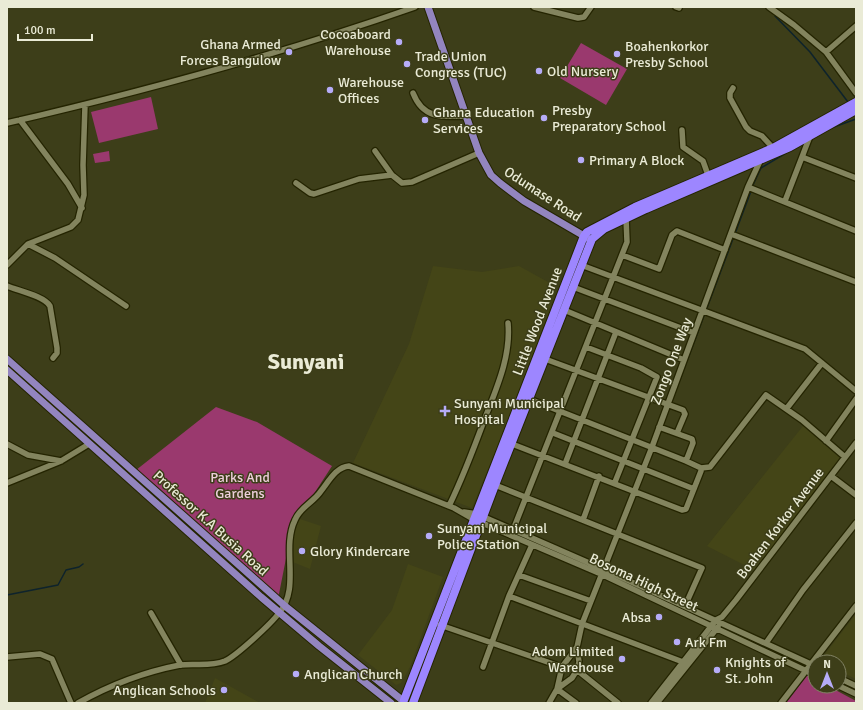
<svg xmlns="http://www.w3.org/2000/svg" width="863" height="710" font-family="Signika,sans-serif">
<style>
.built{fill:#444517}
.green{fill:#9a396e}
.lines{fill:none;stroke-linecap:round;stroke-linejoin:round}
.stream{stroke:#0e232c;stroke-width:1.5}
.minor-casing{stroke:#242400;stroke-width:8}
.major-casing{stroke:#242400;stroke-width:9}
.highway-casing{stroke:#242400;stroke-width:10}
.minor{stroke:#83845e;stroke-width:5.5}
.major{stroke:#9385bf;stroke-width:7}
.highway{stroke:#9d86ff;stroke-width:8}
.poi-dot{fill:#b6acf8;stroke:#3d3e19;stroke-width:1.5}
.labels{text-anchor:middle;stroke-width:3;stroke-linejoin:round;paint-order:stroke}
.poi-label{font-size:14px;fill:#eaebd6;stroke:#3d3e19;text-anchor:start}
.street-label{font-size:14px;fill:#eaebd6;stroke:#3d3e19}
.park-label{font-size:14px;fill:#edcedb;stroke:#3d3e19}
.town-label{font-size:22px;font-weight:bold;fill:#eaebd6;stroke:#3d3e19}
</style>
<rect width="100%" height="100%" fill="#3d3e19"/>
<path class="built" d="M433,266l49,6 37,-6 38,21 -33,95 -52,126 -119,-45 56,-119z
M807,421l37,36 -88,114 -49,-25z
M297,518l24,8 -11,43 -20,-8 -1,-20z
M408,564l35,13 -33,90 -9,16 -5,2 -38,-30 34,-45z
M856,614v65l-17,-8v-9h-20z
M215,678l45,25h-55z"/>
<path class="green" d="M581,43l46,26 -21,36 -46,-27z
M151,97l7,32 -59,14 -8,-31z
M109,151l1,10 -15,2 -2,-9z
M216,407l41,15 75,44 -24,37 -14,15 -17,86 -146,-130z
M807,675l8,5v6h13l28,15v2h-70z"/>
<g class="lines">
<path class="stream" d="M775,16l35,36 38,50
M831,128l25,-9
M752,187l9,-19 25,-15
M676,390l75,-199
M7,595l51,-10 8,-15 13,-3 4,-3"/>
<g class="minor-casing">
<path id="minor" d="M534,7l44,11 6,-1 7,-10
M676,7l3,1
M769,7l25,18 32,27 30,41
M826,52l30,-26
M733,88l-3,5v5l16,29 4,4 12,5 11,12
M413,93c10,26 29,24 54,23
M20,120l48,64 14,24
M7,123c138,-32 274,-69 408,-116
M682,130l1,17 20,14 5,14
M810,136l-8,21 54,21
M375,151l17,24 10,8 10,-1 67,-29
M296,183l14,10 4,1 45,-15 33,-4
M748,187l108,44
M785,201l17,-44
M731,234l125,48
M28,244l27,14 71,48
M622,255l37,14 13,-34 5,-4 48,19
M7,265l21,-21 43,-17 7,-7 6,-25 -1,-30 2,-60
M581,265l224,84 51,42
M7,286c12,5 37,10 43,20l7,42v5l-4,5
M573,287l121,46
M564,310l120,50
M586,347l55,21 16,9 -42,105
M545,359l138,51 2,4 -8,19
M787,408l35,-45
M659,427l33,12 1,4 -7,18
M553,433l141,56
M826,441l30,-42
M7,444l21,11 33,6
M512,444l170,66 4,-1 15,-38v-3l-15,-7 -157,-62
M565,464l51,-132
M701,468l9,-1 56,-72 36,25 43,37
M831,476l25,19
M7,483l54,-22 28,-17
M495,485l207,83 -17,38
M449,506c14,-29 25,-58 36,-88 12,-31 26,-62 23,-95
M464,512l13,2 126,55 212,97
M583,520l16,-44
M513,530l114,-288 -1,-24
M532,545l-23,51 174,66
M519,575l72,26
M151,613l30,52
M440,625l122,42
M766,643l37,-53 53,-67
M7,657l33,-3 12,5 19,44
M483,667l26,-71
M577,670l41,33
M839,678l17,8
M839,686l17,8
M78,703c32,-18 66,-31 102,-38 14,-2 30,2 45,-4 11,-5 46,-37 54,-48 22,-25 2,-64 16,-93 5,-13 19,-18 26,-29 8,-10 15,-24 28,-25l105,42 21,12 126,54 214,101
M549,703l8,-14 15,-11 5,-8 2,-8 -2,-15 5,-23 70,-177 96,-260 12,-26
M576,703l-19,-14 5,-22 15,-20
M651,703l65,-83 6,-3 14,-17 120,-157
M657,703l61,-76
M781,703l75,-97"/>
</g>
<g class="major-casing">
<path id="major" d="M428,7l51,146 12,22 9,8 24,18 67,39
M7,359l278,247 117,94
M7,370l254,227 58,49 72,57"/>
</g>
<g class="highway-casing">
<path id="highway" d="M404,700l180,-464 3,-4 48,-25 138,-59 83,-46
M413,703l82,-218 97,-246 12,-10 42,-20 144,-62 66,-37"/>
</g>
<use href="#minor" class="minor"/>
<use href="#major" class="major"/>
<use href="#highway" class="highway"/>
</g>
<g class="poi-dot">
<circle cx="399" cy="42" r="4"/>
<circle cx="289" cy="52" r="4"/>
<circle cx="617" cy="54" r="4"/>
<circle cx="407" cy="64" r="4"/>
<circle cx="539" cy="71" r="4"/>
<circle cx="330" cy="90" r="4"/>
<circle cx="544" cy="118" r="4"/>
<circle cx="425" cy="120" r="4"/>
<circle cx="581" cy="160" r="4"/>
<path d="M443 405h4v4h4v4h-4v4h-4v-4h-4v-4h4z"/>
<circle cx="429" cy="536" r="4"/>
<circle cx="302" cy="551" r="4"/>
<circle cx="659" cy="617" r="4"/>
<circle cx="677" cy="642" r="4"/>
<circle cx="622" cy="659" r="4"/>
<circle cx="717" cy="670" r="4"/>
<circle cx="296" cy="674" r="4"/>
<circle cx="224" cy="690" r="4"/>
</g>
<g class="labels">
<g class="poi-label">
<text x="391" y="39" text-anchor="end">Cocoaboard<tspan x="391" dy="16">Warehouse</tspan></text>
<text x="281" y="49" text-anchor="end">Ghana Armed<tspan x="281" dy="16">Forces Bangulow</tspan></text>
<text x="625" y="51">Boahenkorkor<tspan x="625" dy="16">Presby School</tspan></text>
<text x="415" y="61">Trade Union<tspan x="415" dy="16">Congress (TUC)</tspan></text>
<text x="547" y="76">Old Nursery</text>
<text x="338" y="87">Warehouse<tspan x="338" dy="16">Offices</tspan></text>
<text x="552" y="115">Presby<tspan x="552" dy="16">Preparatory School</tspan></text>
<text x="433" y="117">Ghana Education<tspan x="433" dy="16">Services</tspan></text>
<text x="589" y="165">Primary A Block</text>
<text x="454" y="408">Sunyani Municipal<tspan x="454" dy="16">Hospital</tspan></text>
<text x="437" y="533">Sunyani Municipal<tspan x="437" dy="16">Police Station</tspan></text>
<text x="310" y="556">Glory Kindercare</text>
<text x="651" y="622" text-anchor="end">Absa</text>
<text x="685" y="647">Ark Fm</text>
<text x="614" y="656" text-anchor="end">Adom Limited<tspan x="614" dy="16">Warehouse</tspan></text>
<text x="725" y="667">Knights of<tspan x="725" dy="16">St. John</tspan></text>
<text x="304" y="679">Anglican Church</text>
<text x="216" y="695" text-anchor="end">Anglican Schools</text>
</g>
<g class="street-label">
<text transform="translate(543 194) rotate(33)" y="5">Odumase Road</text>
<text transform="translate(537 321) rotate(-69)" y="5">Little Wood Avenue</text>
<text transform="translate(671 361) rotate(-69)" y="5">Zongo One Way</text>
<text transform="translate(211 523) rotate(42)" y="5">Professor K.A Busia Road</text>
<text transform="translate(780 523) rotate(-53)" y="5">Boahen Korkor Avenue</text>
<text transform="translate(644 582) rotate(25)" y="5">Bosoma High Street</text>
</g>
<g class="park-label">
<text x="240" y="482">Parks And<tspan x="240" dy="16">Gardens</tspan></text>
</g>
<g class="town-label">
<text x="306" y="369">Sunyani</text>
</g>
</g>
<rect width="863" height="710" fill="none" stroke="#eaebd6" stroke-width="16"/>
<g transform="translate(827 674)"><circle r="19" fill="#3d3e19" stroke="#828365"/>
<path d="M0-3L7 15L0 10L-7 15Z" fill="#b6acf8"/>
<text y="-6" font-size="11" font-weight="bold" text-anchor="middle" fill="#eaebd6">N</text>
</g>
<path d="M18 34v6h74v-6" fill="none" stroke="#eaebd6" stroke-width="2"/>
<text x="24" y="34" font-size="12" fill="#eaebd6" stroke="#3d3e19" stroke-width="3" paint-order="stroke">100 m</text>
</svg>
